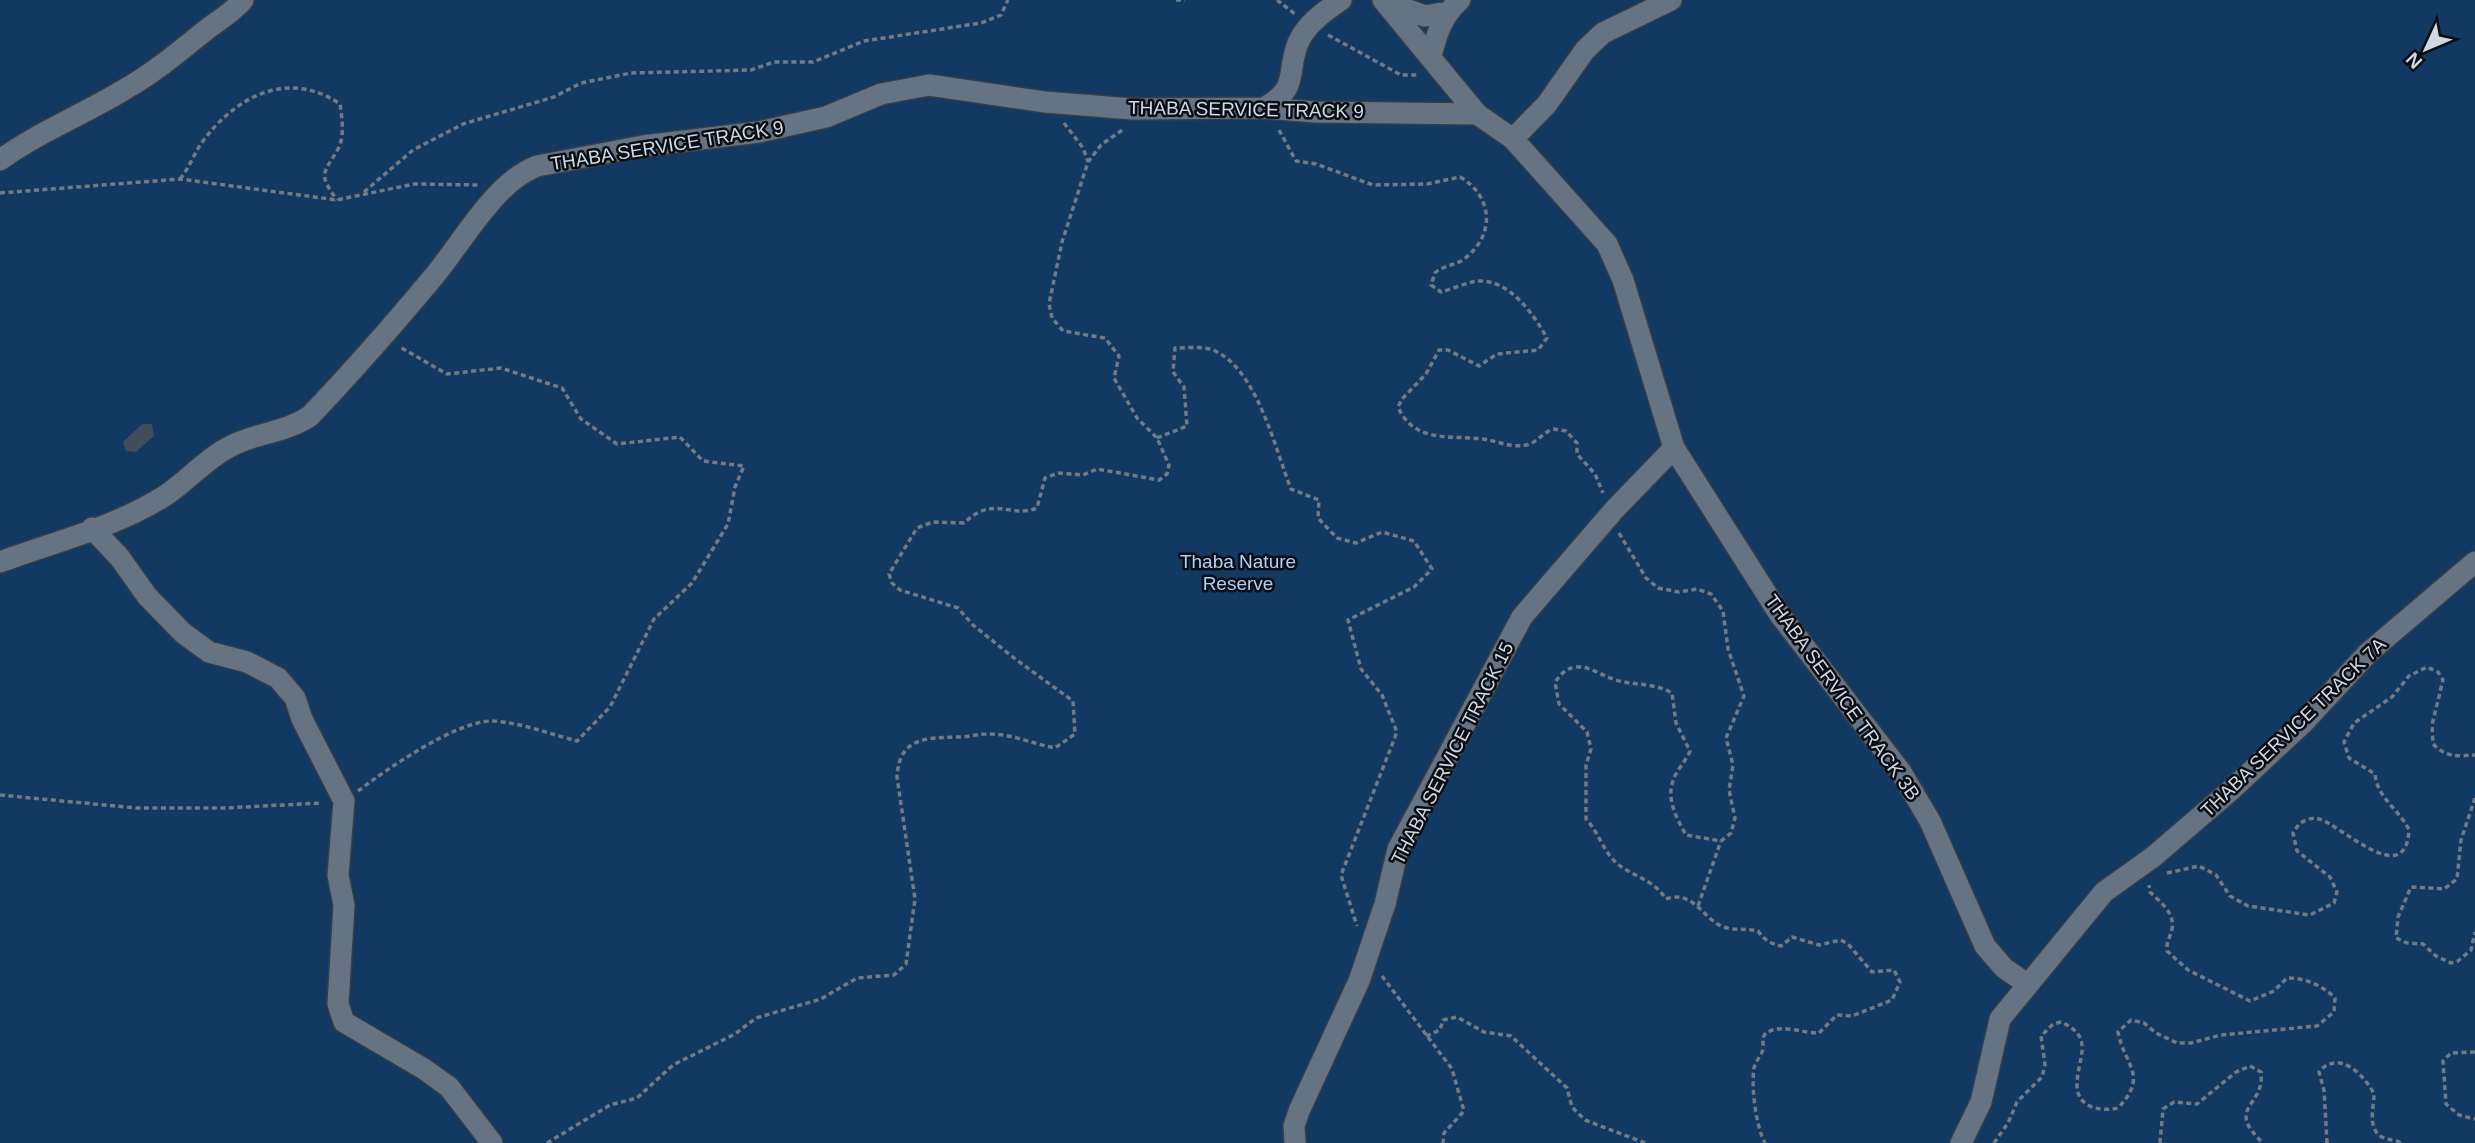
<svg xmlns="http://www.w3.org/2000/svg" width="2475" height="1143" font-family="Helvetica,sans-serif">
<style>
.green{fill:#123962}
.building{fill:#404d5c}
.lines{fill:none;stroke-linecap:round;stroke-linejoin:round}
.minor-casing{stroke:#353e49;stroke-width:24}
.path{stroke:#717a85;stroke-width:3.5;stroke-dasharray:5 3.5;stroke-linecap:butt}
.minor{stroke:#657383;stroke-width:21}
.labels{text-anchor:middle;stroke-width:5;stroke-linejoin:round;paint-order:stroke}
.street-label{font-size:19px;fill:#d0d8e1;stroke:#080d13}
.park-label{font-size:19px;fill:#b1cff3;stroke:#080d13}
</style>
<rect width="100%" height="100%" fill="#192431"/>
<path class="green" d="M0,0h2475v1143h-2475z"/>
<path class="building" d="M142,424h10l2,12 -18,16 -10,-1 -3,-9z"/>
<g class="lines">
<g class="minor-casing">
<path id="minor" d="M1383,0l94,114 36,25 94,105 16,36 51,168 106,167 121,157 29,49 55,125 19,22 23,16
M1389,3l36,13 22,-4
M1431,56c6,-23 11,-40 29,-56
M1264,108c36,-20 22,-35 34,-65 8,-19 27,-32 43,-43
M1513,139l34,-35 38,-54 18,-17 68,-33
M0,160c40,-29 85,-46 127,-72 28,-16 53,-37 79,-58 13,-10 26,-17 37,-30
M92,528l28,30 27,38 36,37 26,19 38,10 31,16 17,20 7,21 42,82 -6,74 6,30 -6,99 6,18 80,47 25,18 43,56
M0,562c54,-20 115,-35 163,-65 25,-16 42,-38 68,-51 27,-14 54,-13 79,-30 43,-45 85,-93 125,-141 28,-34 60,-93 102,-109l106,-20 116,-14 67,-15 55,-23 48,-9 116,17 87,7 132,-1 52,4 161,2
M1295,1143l-1,-17 5,-15 60,-130 26,-77 13,-55 124,-232 93,-108 59,-61
M1961,1143l20,-41 19,-83 104,-127 49,-35 77,-66 73,-68 65,-70 107,-91"/>
</g>
<path class="path" d="M1176,0h9
M1277,0l18,14
M1328,35l73,40h17
M1064,123l19,25 5,14
M1279,130l17,31 20,3 57,21 54,-1 33,-7c33,19 36,58 4,82 -9,7 -21,6 -29,14l-4,12 10,7c12,-3 30,-12 42,-11 29,2 51,34 64,57l-9,12 -41,4 -18,12 -31,-16h-9l-13,24 -24,25 -4,8c16,37 54,28 85,32 15,2 27,9 43,6 11,-2 16,-12 27,-16l13,2 11,12v11l18,20 8,19
M180,179c10,-12 14,-26 23,-38 33,-45 86,-72 137,-37 2,15 5,31 -2,45 -14,25 -21,23 -1,51
M364,192l49,-42 50,-26 91,-27 27,-14 50,-10 120,-3 23,-8h39l51,-21 117,-18 20,-8 7,-15
M0,193l180,-14 157,21 77,-16 64,1
M1157,438l30,-12 -3,-39 -11,-15 2,-24c11,0 27,-2 38,2 44,18 62,99 78,139l28,11 -1,18 19,20 19,5 26,-11 32,9 18,28 -18,18 -66,33 13,49 21,26 15,37 -56,143 16,51
M1619,533l27,45 12,10 21,4 18,-3 14,5 12,17 5,38 16,47 -18,42 7,27 -4,25 6,28 -4,15 -10,8 -35,-6c-9,-16 -20,-36 -13,-54 2,-9 13,-20 17,-30l-14,-28 -4,-30c-19,-11 -40,-7 -59,-14 -13,-4 -22,-13 -37,-12 -10,1 -15,7 -21,15l4,22 28,28 4,17 -5,16v54c11,12 15,25 24,37 15,20 40,19 56,43 28,-10 37,21 58,28 11,4 23,1 34,4 7,10 12,12 23,15l11,-9 27,8 22,-5 7,4 24,28 22,-2 6,12 -8,18 -40,16 -15,-1 -18,18c-15,0 -36,-8 -49,-2 -10,4 -6,10 -7,18 -1,6 -7,11 -9,19 -3,19 2,59 11,75
M358,791c29,-22 98,-70 134,-70 27,1 58,13 85,20l33,-34 44,-88 38,-36 36,-59 7,-37 9,-21 -41,-5 -23,-24 -63,7 -36,-25 -19,-31 -61,-20 -54,6 -47,-27
M0,795l136,13h88l98,-5
M2475,798l-14,42 -4,39 -13,10 -33,-2 -13,30 -2,21 11,5 16,1 13,12 15,7 7,-2 13,-11 4,-18
M2167,873l32,-7 17,9 14,21 18,10 62,9 24,-12 3,-11 -7,-15 -33,-26 -4,-18 6,-9c6,-4 13,-7 20,-5 21,5 87,72 90,11 -10,-21 -32,-32 -34,-56l-26,-16 -5,-16 10,-19 38,-26 17,-21 18,-9 11,5 5,8 -11,45 1,19c14,14 23,12 42,11
M1698,906l23,-65
M1382,976l70,93 12,42 -20,22 -1,10
M1426,1036l14,-6 3,-10 14,-3 27,15 27,4 56,52 5,19 13,13 60,23
M2475,1052l-24,1 -8,8 3,43 13,11 16,4
M547,1143l63,-38 27,-7 36,-33 62,-31 21,-16 65,-19 36,-21 37,-3 12,-11 9,-65 -18,-122c2,-41 31,-39 62,-40 9,0 18,-3 27,-3 24,-1 47,10 69,14l20,-14 -2,-33 -59,-43 -41,-33 -15,-17 -58,-18 -8,-7 -3,-9 28,-46 16,-6 31,1c30,-29 47,-4 73,-15l8,-30 13,-5 25,2 14,-6 62,11 8,-6 2,-9 -12,-27 -20,-20 -23,-40 5,-22 -14,-18 -42,-7 -11,-13 -3,-14 13,-62 26,-80 13,-17 24,-17
M1994,1143l14,-20 9,-21 25,-25 3,-12 -4,-29 12,-12 8,-2c35,15 16,37 16,63 0,23 24,27 41,23 31,-33 7,-41 0,-76l13,-12 13,3 12,10 21,10h14l30,-8 96,-9 17,-14 1,-14c-13,-13 -30,-20 -48,-20l-13,13 -24,10 -62,-31 -21,-19c-1,-9 3,-13 5,-22 3,-17 -12,-27 -22,-37l-1,-7
M2160,1143l3,-34 11,-7 23,2 39,-32 14,-6 11,6c4,36 -37,34 2,71
M2327,1143l-3,-53 -5,-18c19,-23 45,2 55,22 0,14 -8,36 10,44 6,3 11,1 17,5"/>
<use href="#minor" class="minor"/>
</g>
<g class="labels">
<g class="street-label">
<text transform="translate(1246 109) rotate(1)" y="7">THABA SERVICE TRACK 9</text>
<text transform="translate(667 145) rotate(-9)" y="7">THABA SERVICE TRACK 9</text>
<text transform="translate(1843 697) rotate(54)" y="7">THABA SERVICE TRACK 3B</text>
<text transform="translate(2293 727) rotate(-44)" y="7">THABA SERVICE TRACK 7A</text>
<text transform="translate(1452 753) rotate(-63)" y="7">THABA SERVICE TRACK 15</text>
</g>
<g class="park-label">
<text x="1238" y="568">Thaba Nature<tspan x="1238" dy="22">Reserve</tspan></text>
</g>
</g>
<g transform="translate(2426 49) rotate(226)" stroke="#080d13" stroke-width="5" paint-order="stroke">
<path d="M0-5L12 26L0 18L-12 26Z" fill="#d0d8e1"/>
<text y="-10" font-size="19" font-weight="bold" text-anchor="middle" fill="#d0d8e1">N</text>
</g>
</svg>
